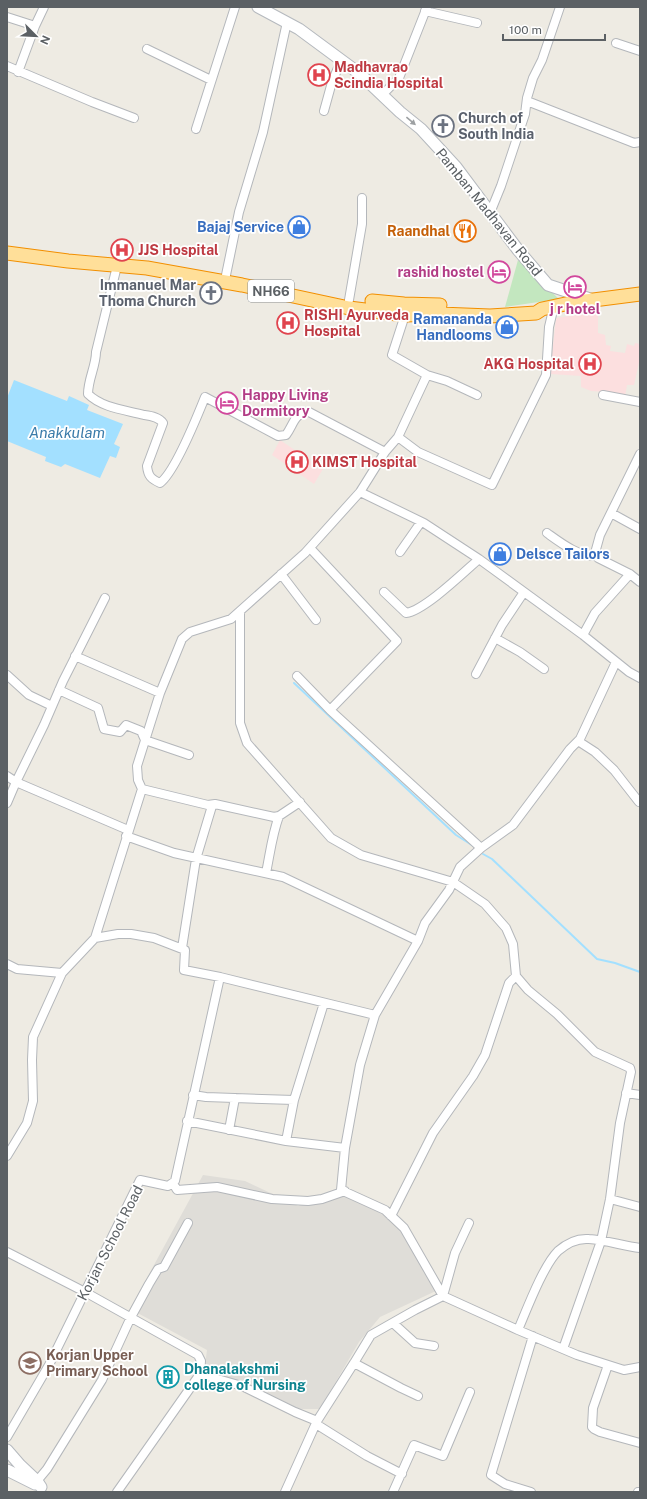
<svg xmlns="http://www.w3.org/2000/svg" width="647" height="1499" font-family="'Public Sans',sans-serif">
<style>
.industrial{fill:#dfddd8}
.medical{fill:#fcdfdf}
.green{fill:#c3e7bf}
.water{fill:#a3e0ff}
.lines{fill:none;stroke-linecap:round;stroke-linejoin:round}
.stream{stroke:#a3e0ff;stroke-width:2}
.minor-casing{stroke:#b4b7bb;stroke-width:10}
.secondary-casing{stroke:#b5b9be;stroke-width:13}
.trunk-casing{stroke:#f28f00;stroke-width:15}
.minor{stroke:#fff;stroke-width:8}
.secondary{stroke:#fff;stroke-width:11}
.trunk{stroke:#ffdf99;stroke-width:13}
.oneway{fill:#9da0a2}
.labels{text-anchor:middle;stroke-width:3.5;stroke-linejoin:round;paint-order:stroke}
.shield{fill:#fff;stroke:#8c9092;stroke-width:1}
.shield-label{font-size:13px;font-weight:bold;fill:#5b6064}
.health-label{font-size:14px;font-weight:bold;fill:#be3a42;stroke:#fff;text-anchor:start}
.worship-label{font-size:14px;font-weight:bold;fill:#5b616d;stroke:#fff;text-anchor:start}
.street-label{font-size:14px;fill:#5b6064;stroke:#fff}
.shop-label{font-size:14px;font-weight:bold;fill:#366cbe;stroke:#fff;text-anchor:end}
.food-label{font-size:14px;font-weight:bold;fill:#c56008;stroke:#fff;text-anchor:end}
.hotel-label{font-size:14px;font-weight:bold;fill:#b23c85;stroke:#fff;text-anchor:end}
.education-label{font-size:14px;font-weight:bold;fill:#785e54;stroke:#fff;text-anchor:start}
.culture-label{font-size:14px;font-weight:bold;fill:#0d838f;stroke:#fff;text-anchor:start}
.water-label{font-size:15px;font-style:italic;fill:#3b7caa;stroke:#fff}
</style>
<rect width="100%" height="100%" fill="#eeebe3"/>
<path class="industrial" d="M203,1175l42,6 53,25 50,-14 41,27 16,15 33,56 -58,27 -21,25 -39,67h-23l-56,-28 -37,-8 3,-23 -77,-41z"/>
<path class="medical" d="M598,312v21l7,2 1,10 5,1 -1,5 15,2 2,-9 7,2 1,-3 5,1v14l-6,27h-7l-2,11 -18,-4 -16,-1 -10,-4v-11l-31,-2 6,-56z
M280,440l43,29 -9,15 -42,-29z"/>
<path class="green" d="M518,260l41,39 -54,8z"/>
<path class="water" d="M14,380l53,21 2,-5 20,9 -2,5 36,14 -9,20 6,3 -4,11 -6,-2 -10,22 -35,-14 -4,3 -16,-6 1,-4 -39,-16v-43z"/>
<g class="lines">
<path class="stream" d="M294,683l162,152 19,12
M483,854l9,5 105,100 18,4 25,9"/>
<g class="minor-casing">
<path id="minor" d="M425,11l52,12
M7,17l28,9 9,-19
M616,43l24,8
M147,49l64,31
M7,66l85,36 42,16
M18,72l17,-46
M382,95l17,-17 28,-71
M527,101l107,42 6,-1
M324,111l8,-29 9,-21
M196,129l39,-122
M490,213l11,-27 24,-72 2,-16 6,-20 9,-18 18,-53
M117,266l-21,86c0,14 -8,27 -8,42 14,14 38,16 56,21 7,1 15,2 19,8l-16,43c1,10 4,13 13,17 15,-11 37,-66 45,-86l73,39 8,-1c8,-11 8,-22 23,-23l76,40
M226,275l13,-63 24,-80 24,-110
M349,300l13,-76v-26
M427,375l20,6 30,14
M603,395l37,7
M398,437l20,15 74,33 54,-110 3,-48 5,-21
M360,492l64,31 55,36 104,76 46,37 11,6
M611,513l29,16
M547,533c14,10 32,24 50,23
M310,548l87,93 -67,69
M400,552l21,-30
M281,574l35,46
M630,574l10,8
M384,592l22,21c18,-2 58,-41 73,-54
M240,611v112l7,20 84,95 30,17 92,27 32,22 21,24 7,16 3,32 12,14 29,24 38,38 35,16 1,4 -11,51 -10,76 -9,42 -38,108
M583,635l12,-22 35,-39 -32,-16 -3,-5 5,-18 40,-81
M495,638l25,14 24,17
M75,656l85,37
M476,674l26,-49 22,-33
M7,675l22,20 23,11
M297,676l33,34 151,138
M59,690l39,18 6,21 16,3 6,-7 15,6 4,9 44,15
M578,741l17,11 19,18 25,32 1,-2
M7,776l9,6 112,48
M142,789l70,17 -16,53 -14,89
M7,803l9,-21 28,-57 19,-44 42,-83
M208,805l7,-1 59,13 5,-1 21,-14
M126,836l48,17 109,24 135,64
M266,873c4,-19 6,-38 13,-57
M95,938l47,-149 -4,-9 -1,-14 23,-73 22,-54 8,-7 41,-13 74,-66 55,-61 25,-40 13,-15 29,-62 -35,-20 13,-40
M7,964l10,5 45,4 33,-35 23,-4h13l23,4 31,12 -1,20 36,7 155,38
M626,1093l14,2
M193,1095l13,2 88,3
M187,1121l99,20 59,7
M229,1130l6,-32
M286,1141l8,-41 30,-97
M7,1156l20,-33 6,-22 -1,-41 1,-23 29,-64
M174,1185l3,5 40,-3 55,12 36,2 14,-2 23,-8
M610,1199l30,8
M391,1216l42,-83 40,-57 12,-21 24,-72 7,-7
M7,1252l78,40 113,63 3,6 -1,13 -83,118
M443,1296l-39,-68 -19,-18 -44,-20 4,-42 15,-83 15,-50 43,-74 7,-18 24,-33 11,-23 21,-19 32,-23 57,-76 10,-10 36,-77
M443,1296l12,-43 14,-30
M393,1323l22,20 19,3
M518,1330l59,25 47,15 16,-3
M354,1363l47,25 17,8
M608,1365l-15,43 -1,19 2,2 6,3 40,11
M200,1374l42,12 53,26 22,9
M316,1424l51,32 35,18
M7,1437l42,-72 91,-185 28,6 7,-5 45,-204
M37,1481l10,-12 55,-89 29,-63 18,-33 9,-15 6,-2 24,-44
M285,1492l32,-71 37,-58 17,-28 44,-25 28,-14 75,34c9,-21 25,-64 40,-79 9,-8 19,-13 31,-12 17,1 34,7 51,9
M393,1492l21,-47 29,11 27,-64
M531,1492l-26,-8 -14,-9 42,-139
M638,1492h2"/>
</g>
<g class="secondary-casing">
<path id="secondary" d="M258,7l41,22 61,45 40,38 21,17 35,38 62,83 30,35 45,15
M7,1450l13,15 17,16 4,6
M7,1470l28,14"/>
</g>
<g class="trunk-casing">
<path id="trunk" d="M7,253l61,8 79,7 95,17 107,23 56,7 35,-1 50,2 46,-3 6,-4 28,-6 70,-9
M372,301l32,3 36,1"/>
</g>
<use href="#minor" class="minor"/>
<use href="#secondary" class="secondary"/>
<use href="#trunk" class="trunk"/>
</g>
<defs><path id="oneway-solid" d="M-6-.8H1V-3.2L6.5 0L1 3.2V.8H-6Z"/></defs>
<use class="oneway" href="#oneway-solid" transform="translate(411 121) rotate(40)"/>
<defs>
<g id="hospital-ring" transform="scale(1.15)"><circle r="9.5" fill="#fff" stroke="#e0444e" stroke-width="1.5"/><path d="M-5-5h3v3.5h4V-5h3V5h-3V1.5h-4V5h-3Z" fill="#e0444e"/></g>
<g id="church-ring" transform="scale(1.15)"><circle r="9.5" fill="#fff" stroke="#6b7280" stroke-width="1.5"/><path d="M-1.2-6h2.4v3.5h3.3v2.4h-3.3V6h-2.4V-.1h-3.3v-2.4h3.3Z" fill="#6b7280"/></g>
<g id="shop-ring" transform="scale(1.15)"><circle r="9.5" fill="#fff" stroke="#3f7fe0" stroke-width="1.5"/><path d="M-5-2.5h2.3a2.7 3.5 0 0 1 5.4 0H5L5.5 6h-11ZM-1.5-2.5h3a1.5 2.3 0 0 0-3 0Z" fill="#3f7fe0"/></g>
<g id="restaurant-ring" transform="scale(1.15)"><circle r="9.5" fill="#fff" stroke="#e8710a" stroke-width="1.5"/><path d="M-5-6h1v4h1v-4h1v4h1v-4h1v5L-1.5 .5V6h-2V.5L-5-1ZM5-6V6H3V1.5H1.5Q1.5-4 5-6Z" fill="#e8710a"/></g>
<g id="hotel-ring" transform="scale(1.15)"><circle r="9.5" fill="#fff" stroke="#d1479c" stroke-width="1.5"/><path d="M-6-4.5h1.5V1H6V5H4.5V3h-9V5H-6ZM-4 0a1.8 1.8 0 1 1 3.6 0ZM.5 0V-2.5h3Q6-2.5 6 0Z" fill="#d1479c"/></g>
<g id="school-ring" transform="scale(1.15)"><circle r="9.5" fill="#fff" stroke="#8d6e63" stroke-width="1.5"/><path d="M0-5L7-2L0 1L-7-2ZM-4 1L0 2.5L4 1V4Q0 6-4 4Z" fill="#8d6e63"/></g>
<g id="building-ring" transform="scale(1.15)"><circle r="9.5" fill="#fff" stroke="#0f9aa8" stroke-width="1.5"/><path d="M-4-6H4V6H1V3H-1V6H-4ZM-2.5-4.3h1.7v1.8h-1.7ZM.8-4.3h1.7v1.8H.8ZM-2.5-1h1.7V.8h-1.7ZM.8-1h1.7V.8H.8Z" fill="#0f9aa8"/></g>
</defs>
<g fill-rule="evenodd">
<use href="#hospital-ring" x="319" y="75"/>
<use href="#church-ring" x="443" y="126"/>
<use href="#shop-ring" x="299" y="227"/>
<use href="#restaurant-ring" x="465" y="231"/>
<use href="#hospital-ring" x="122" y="250"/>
<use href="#hotel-ring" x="499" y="272"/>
<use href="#hotel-ring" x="575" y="287"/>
<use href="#church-ring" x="211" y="293"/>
<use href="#hospital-ring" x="288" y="323"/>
<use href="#shop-ring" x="507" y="327"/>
<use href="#hospital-ring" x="590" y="364"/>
<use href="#hotel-ring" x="227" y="403"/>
<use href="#hospital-ring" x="297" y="462"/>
<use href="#shop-ring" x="500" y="554"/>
<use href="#school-ring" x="30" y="1363"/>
<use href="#building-ring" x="168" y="1377"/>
</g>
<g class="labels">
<rect class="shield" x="248" y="280" width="46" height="22" rx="3"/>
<g class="shield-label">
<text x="271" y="296">NH66</text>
</g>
<g class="health-label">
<text x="334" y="72">Madhavrao<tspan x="334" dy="16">Scindia Hospital</tspan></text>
<text x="138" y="255">JJS Hospital</text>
<text x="304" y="320">RISHI Ayurveda<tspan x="304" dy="16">Hospital</tspan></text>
<text x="574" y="369" text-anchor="end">AKG Hospital</text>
<text x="312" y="467">KIMST Hospital</text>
</g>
<g class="worship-label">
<text x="458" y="123">Church of<tspan x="458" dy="16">South India</tspan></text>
<text x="196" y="290" text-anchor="end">Immanuel Mar<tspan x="196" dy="16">Thoma Church</tspan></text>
</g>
<g class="street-label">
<text transform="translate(489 212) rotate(51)" y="5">Pamban Madhavan Road</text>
<text transform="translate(110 1243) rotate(-63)" y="5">Korjan School Road</text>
</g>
<g class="shop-label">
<text x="284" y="232">Bajaj Service</text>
<text x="492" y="324">Ramananda<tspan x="492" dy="16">Handlooms</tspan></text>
<text x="516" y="559" text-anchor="start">Delsce Tailors</text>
</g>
<g class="food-label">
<text x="450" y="236">Raandhal</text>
</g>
<g class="hotel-label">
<text x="484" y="277">rashid hostel</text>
<text x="575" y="314" text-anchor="middle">j r hotel</text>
<text x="242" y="400" text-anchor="start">Happy Living<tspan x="242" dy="16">Dormitory</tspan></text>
</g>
<g class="education-label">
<text x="46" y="1360">Korjan Upper<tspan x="46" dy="16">Primary School</tspan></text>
</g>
<g class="culture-label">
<text x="184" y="1374">Dhanalakshmi<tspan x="184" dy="16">college of Nursing</tspan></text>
</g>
<g class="water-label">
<text x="67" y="438">Anakkulam</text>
</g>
</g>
<rect width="647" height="1499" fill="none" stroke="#5b6064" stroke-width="16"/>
<g transform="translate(36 36) rotate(114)" stroke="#ffffff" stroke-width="3" paint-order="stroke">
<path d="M0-3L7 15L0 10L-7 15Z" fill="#5b6064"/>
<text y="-6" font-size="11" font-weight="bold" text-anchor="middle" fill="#5b6064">N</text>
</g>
<path d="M503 34v6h102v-6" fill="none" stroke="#5b6064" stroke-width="2"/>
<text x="509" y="34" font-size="12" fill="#5b6064" stroke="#ffffff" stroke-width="3" paint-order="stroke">100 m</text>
</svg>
